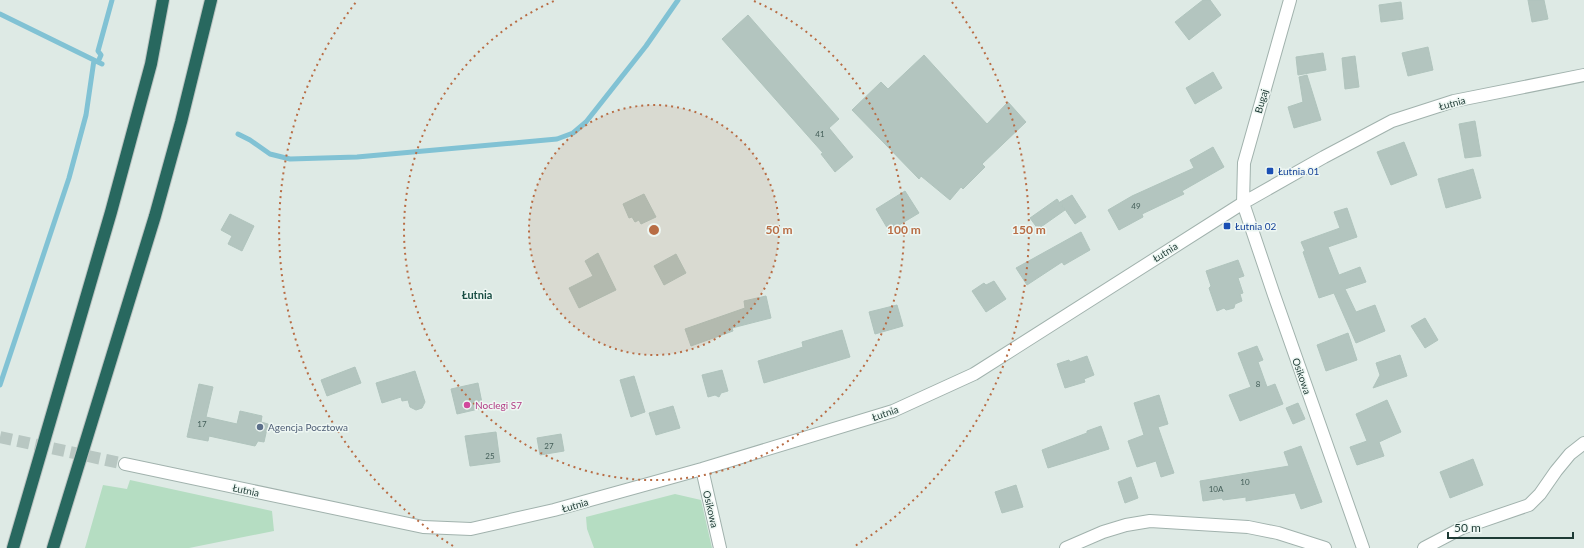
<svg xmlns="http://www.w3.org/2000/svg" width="1584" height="548" font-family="Lato,sans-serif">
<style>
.green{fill:#b5ddc2}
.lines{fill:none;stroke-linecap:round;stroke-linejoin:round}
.stream{stroke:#81c2d4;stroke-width:5}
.building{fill:#b3c5bf;stroke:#b0c4bd}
.minor-tunnel{stroke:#b8c7c2;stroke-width:12;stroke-dasharray:12 6;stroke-linecap:butt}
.minor-casing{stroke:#a1b2ad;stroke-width:14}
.highway-casing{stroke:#bcc4c2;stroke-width:14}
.minor{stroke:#fff;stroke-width:12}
.highway{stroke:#28685f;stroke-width:12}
.ring{fill:none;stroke:#b86d45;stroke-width:2;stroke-dasharray:2 4}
.transit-dot{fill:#1a4fb4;stroke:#eef7f3;stroke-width:1.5}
.hotel-dot{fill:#d1479c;stroke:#eef7f3;stroke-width:1.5}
.service-dot{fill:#5c6f8a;stroke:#eef7f3;stroke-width:1.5}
.labels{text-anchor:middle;stroke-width:3;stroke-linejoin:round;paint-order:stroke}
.number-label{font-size:8px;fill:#435e58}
.street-label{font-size:10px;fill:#1e3b35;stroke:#eef7f3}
.transit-label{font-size:10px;fill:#164399;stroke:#eef7f3;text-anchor:start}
.hotel-label{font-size:10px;fill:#b23c85;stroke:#eef7f3;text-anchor:start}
.service-label{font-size:10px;fill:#4e5e75;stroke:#eef7f3;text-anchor:start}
.neighbourhood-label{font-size:11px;font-weight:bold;fill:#194e44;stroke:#eef7f3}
.centre{fill:#b86d45;stroke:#eef7f3;stroke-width:2}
.ring-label{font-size:12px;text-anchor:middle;font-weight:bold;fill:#b86d45;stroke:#eef7f3;stroke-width:3;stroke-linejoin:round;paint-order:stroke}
</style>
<rect width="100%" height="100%" fill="#deeae5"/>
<path class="green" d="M130,480l142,31 2,20 -85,17h-104l18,-63 24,4z
M675,494l26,6 11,48h-118l-7,-19 -1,-12z"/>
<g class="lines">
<path class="stream" d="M0,14l102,50
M98,62l3,-7 -3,-4 14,-51
M238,134l12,6 20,14 20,5 67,-2 200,-18 16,-6 13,-11 60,-76 32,-46
M0,385l69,-207 17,-63 8,-55"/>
</g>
<path class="building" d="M1203,0h7l11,15 -32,25 -14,-18z
M1528,0h16l4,19 -16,3z
M1401,2l2,17 -22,3 -2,-17z
M748,15l91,104 -10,9 24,29 -18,15 -14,-18 2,-1 -101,-114z
M1428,47l5,23 -25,6 -6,-23z
M1323,53l3,17 -28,5 -2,-18z
M924,55l63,69 21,-22 18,20 -44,42 3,3 -22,22 -2,-2 -11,13 -29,-24 -2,3 -67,-69 29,-28 7,7z
M1355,56l4,31 -14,2 -3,-31z
M1213,72l9,16 -27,16 -9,-16z
M1307,75l14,45 -27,8 -6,-21 15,-5 -4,-25z
M1475,121l6,35 -16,2 -6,-34z
M1404,142l13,33 -26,10 -14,-33z
M1213,147l11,20 -42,24 2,3 -42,20 1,3 -24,13 -11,-20 24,-14 62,-28 -4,-8z
M1473,169l8,29 -35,10 -8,-29z
M905,191l14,22 -30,18 -13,-22z
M644,194l12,23 -15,7 -2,-4 -4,2 -3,-5 -3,1 -6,-14z
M1072,195l14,22 -11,7 -15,-22z
M1057,199l8,11 -27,19 -8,-11z
M1347,208l10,29 -29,10 11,28 21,-8 6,15 -21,7 11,23 19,-7 10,26 -29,12 -22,-50 -15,5 -16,-46 2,-1 -4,-9 39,-14 -6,-16z
M230,214l24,12 -12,25 -14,-7 4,-8 -11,-6z
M1081,232l9,18 -26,15 -2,-3 -35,23 -11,-17z
M598,253l18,37 -37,18 -10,-20 24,-12 -8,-15z
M676,254l10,19 -22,12 -10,-19z
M1238,260l6,16 -6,2 5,15 -3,1 2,7 -7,3 -1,4 -8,2 -2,-2 -7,3 -8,-23 2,-2 -5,-15z
M994,281l12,18 -20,13 -14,-21 12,-8 2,2z
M766,296l5,22 -39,10 1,3 -42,15 -6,-17 60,-21 -1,-7z
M897,305l6,21 -28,8 -6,-22z
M1425,318l13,22 -13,8 -14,-22z
M842,330l8,27 -86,26 -6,-22 45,-14 -1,-5z
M1348,333l9,27 -31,11 -9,-26z
M1257,346l6,14 -5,2 9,25 8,-3 8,20 -43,17 -11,-26 22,-8 -13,-34z
M1400,355l7,21 -34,12 7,-13 -4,-12z
M1087,356l7,19 -10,4 1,3 -20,6 -8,-24 12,-4 1,2z
M355,367l6,16 -34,13 -6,-16z
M722,370l6,21 -7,2 -2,4 -4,-2 -7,2 -6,-22z
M415,371l10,31 -3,6 -6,2 -6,-3 -2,-7 -6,1 -1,-4 -19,6 -6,-20z
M634,376l11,36 -14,5 -11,-37z
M478,383l5,25 -26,6 -6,-25z
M199,384l14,3 -7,30 31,7 3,-13 22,5 -1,6 7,2 -4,18 -6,-1 -3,5 -46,-10 -1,5 -21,-4z
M1159,395l9,29 -10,3 16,46 -13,4 -5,-16 -19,6 -9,-26 16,-6 -10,-32z
M1387,400l14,32 -22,10 5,14 -27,9 -7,-18 17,-6 -11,-27z
M1298,403l7,16 -12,5 -7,-16z
M673,406l7,22 -24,7 -7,-22z
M1101,426l8,23 -61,19 -6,-18 45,-17v-2z
M496,432l4,30 -30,4 -5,-30z
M561,434l3,17 -24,4 -3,-17z
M1301,446l21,56 -21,7 -6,-16 -49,8v-4l-23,3 -1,-2 -19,3 -3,-20 89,-15 -5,-14z
M1473,459l10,26 -33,13 -10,-26z
M1131,477l7,21 -13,5 -7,-21z
M1016,485l7,22 -21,6 -7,-21z"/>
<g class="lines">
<path class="minor-tunnel" d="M0,437l125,27"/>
<g class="minor-casing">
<path id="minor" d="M1290,0l-46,163 -1,40 31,92 89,253
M125,464l298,63 48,2 83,-19 148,-41 191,-58 81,-37 269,-171 81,-46 68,-36 62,-20 130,-26
M702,469l18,79
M1066,548l37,-16 23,-7 24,-4 98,6 30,6 47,15
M1424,548l38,-20 67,-23 11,-11 16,-23 14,-17 14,-11"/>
</g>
<g class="highway-casing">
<path id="highway" d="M13,548l98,-336 40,-148 12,-64
M53,548l102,-332 26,-94 30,-122"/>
</g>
<use href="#minor" class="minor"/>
<use href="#highway" class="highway"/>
</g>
<circle cx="654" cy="230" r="125" fill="#b86d45" fill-opacity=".12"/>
<g class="ring">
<circle cx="654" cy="230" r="125"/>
<path d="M754 1A250 250 0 1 1 554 1"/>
<path d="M453 546A375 375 0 0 1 356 2M952 2A375 375 0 0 1 855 546"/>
</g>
<g class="transit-dot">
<rect x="1266" y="167" width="8" height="8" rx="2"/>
<rect x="1223" y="222" width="8" height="8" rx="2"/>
</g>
<circle class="hotel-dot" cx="467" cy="405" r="4"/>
<circle class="service-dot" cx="260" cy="427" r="4"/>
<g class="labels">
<g class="number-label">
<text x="820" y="137">41</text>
<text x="1136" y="209">49</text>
<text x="1258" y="387">8</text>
<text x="202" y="427">17</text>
<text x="549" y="449">27</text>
<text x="490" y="459">25</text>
<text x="1245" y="485">10</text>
<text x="1216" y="492">10A</text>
</g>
<g class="street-label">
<text transform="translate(1261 101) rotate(-74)" y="4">Bugaj</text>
<text transform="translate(1452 103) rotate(-15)" y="4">Łutnia</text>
<text transform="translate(1165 252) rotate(-32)" y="4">Łutnia</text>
<text transform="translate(1302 376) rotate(71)" y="4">Osikowa</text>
<text transform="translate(885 413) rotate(-19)" y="4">Łutnia</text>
<text transform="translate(246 490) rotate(12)" y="4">Łutnia</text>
<text transform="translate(575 505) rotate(-16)" y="4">Łutnia</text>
<text transform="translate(711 509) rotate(77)" y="4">Osikowa</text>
</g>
<g class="transit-label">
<text x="1278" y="175">Łutnia 01</text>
<text x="1235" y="230">Łutnia 02</text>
</g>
<g class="hotel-label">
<text x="475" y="409">Noclegi S7</text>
</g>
<g class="service-label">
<text x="268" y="431">Agencja Pocztowa</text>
</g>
<g class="neighbourhood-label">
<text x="477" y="299">Łutnia</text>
</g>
</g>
<circle cx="654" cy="230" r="6" class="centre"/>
<g class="ring-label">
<text x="779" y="234">50 m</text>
<text x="904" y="234">100 m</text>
<text x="1029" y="234">150 m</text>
</g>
<path d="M1448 532v6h125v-6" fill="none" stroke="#1e3b35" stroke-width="2"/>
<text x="1454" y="532" font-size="12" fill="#1e3b35" stroke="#eef7f3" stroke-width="3" paint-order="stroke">50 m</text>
</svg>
